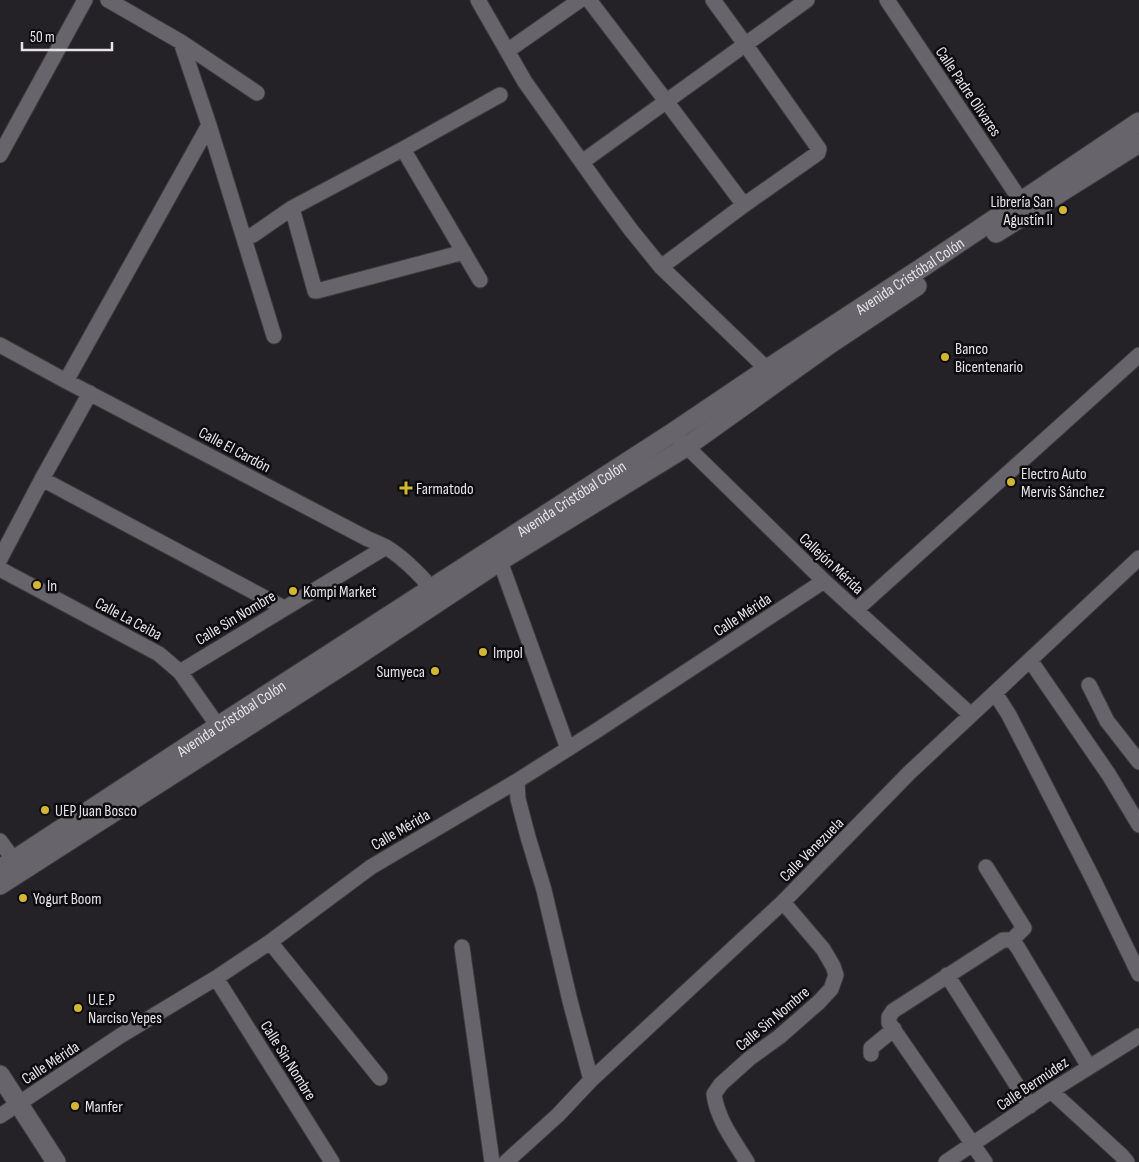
<svg xmlns="http://www.w3.org/2000/svg" width="1139" height="1162" font-family="'Sofia Sans Condensed',sans-serif">
<style>
.lines{fill:none;stroke-linecap:round;stroke-linejoin:round}
.minor-casing{stroke:#3d3b3f;stroke-width:17}
.tertiary-casing{stroke:#3d3b3f;stroke-width:21}
.minor{stroke:#67646b;stroke-width:15}
.tertiary{stroke:#67646b;stroke-width:19}
.poi-dot{fill:#d3b635;stroke:#0d0c0e;stroke-width:2}
.labels{text-anchor:middle;stroke-width:5;stroke-linejoin:round;paint-order:stroke}
.street-label{font-size:16px;fill:#e5e3e7;stroke:#0d0c0e}
.poi-label{font-size:16px;fill:#e5e3e7;stroke:#0d0c0e;text-anchor:start}
</style>
<rect width="100%" height="100%" fill="#242127"/>
<g class="lines">
<g class="minor-casing">
<path id="minor" d="M108,0l73,42 76,51
M478,0l47,82 78,110 28,38 30,37 106,102
M589,0l77,101 78,104
M887,0l134,201
M181,42l28,83 65,211
M507,51l73,-51
M403,149l77,131
M0,155l85,-155
M582,162l225,-162
M292,208l23,83h2l147,-39
M253,235l39,-27 111,-59 97,-54
M661,267l83,-62 74,-52 1,-4 -74,-105 -32,-44
M0,345l66,36 302,158c6,2 12,5 18,8 18,11 40,33 52,50
M66,381l143,-256
M680,440l144,141 147,134
M42,479l242,129
M0,559l42,-80 48,-86
M500,561l68,188
M0,569l159,85 21,18 38,54
M856,610l283,-255
M1030,660l79,115 30,50
M180,672l206,-125
M1089,685l18,36 32,41
M995,693l14,22 83,162 47,97
M517,781l1,18 10,38 16,53 26,111 21,79
M0,841l14,19
M986,867l38,61 -12,12
M270,942l110,136
M462,947l30,215
M947,975l83,131
M216,978l116,184
M871,1054v-6l23,-19
M1051,1091l70,64 6,7
M0,1116l120,-80 96,-58 54,-36 101,-75 146,-86 79,-50 228,-150
M506,1162l52,-47 33,-35 192,-178 126,-129 230,-215
M747,1162c-13,-21 -30,-43 -33,-68l7,-10 29,-26 29,-21 40,-35 12,-13 5,-14 -3,-9 -10,-17 -40,-47
M946,1162l105,-71 88,-55
M985,1162l-96,-139v-6l4,-6 110,-71h9l6,8 71,119"/>
</g>
<g class="tertiary-casing">
<g id="tertiary">
<path d="M996,233l143,-90"/>
<path id="s1" d="M0,869l218,-143 454,-293 95,-64 159,-104 213,-143"/>
<path d="M0,885l351,-225 149,-99 186,-114 144,-103 87,-58"/>
<path d="M0,1075l56,87"/>
</g>
</g>
<use href="#minor" class="minor"/>
<use href="#tertiary" class="tertiary"/>
</g>
<g class="poi-dot">
<circle cx="1063" cy="210" r="5"/>
<circle cx="945" cy="357" r="5"/>
<circle cx="1011" cy="482" r="5"/>
<path d="M403.5 480.5h5v5h5v5h-5v5h-5v-5h-5v-5h5z"/>
<circle cx="37" cy="585" r="5"/>
<circle cx="293" cy="591" r="5"/>
<circle cx="483" cy="652" r="5"/>
<circle cx="435" cy="671" r="5"/>
<circle cx="45" cy="810" r="5"/>
<circle cx="23" cy="898" r="5"/>
<circle cx="78" cy="1008" r="5"/>
<circle cx="75" cy="1106" r="5"/>
</g>
<g class="labels">
<g class="street-label">
<text transform="translate(969 91) rotate(56)" y="6">Calle Padre Olivares</text>
<text dy="6" stroke="none"><textPath href="#s1" startOffset="1086">Avenida Cristóbal Colón</textPath></text>
<text transform="translate(235 449) rotate(28)" y="6">Calle El Cardón</text>
<text dy="6" stroke="none"><textPath href="#s1" startOffset="681">Avenida Cristóbal Colón</textPath></text>
<text transform="translate(832 563) rotate(43)" y="6">Callejón Mérida</text>
<text transform="translate(742 614) rotate(-33)" y="6">Calle Mérida</text>
<text transform="translate(235 617) rotate(-31)" y="6">Calle Sin Nombre</text>
<text transform="translate(129 618) rotate(28)" y="6">Calle La Ceiba</text>
<text dy="6" stroke="none"><textPath href="#s1" startOffset="276">Avenida Cristóbal Colón</textPath></text>
<text transform="translate(400 829) rotate(-30)" y="6">Calle Mérida</text>
<text transform="translate(811 849) rotate(-45)" y="6">Calle Venezuela</text>
<text transform="translate(772 1018) rotate(-40)" y="6">Calle Sin Nombre</text>
<text transform="translate(289 1060) rotate(58)" y="6">Calle Sin Nombre</text>
<text transform="translate(50 1062) rotate(-33)" y="6">Calle Mérida</text>
<text transform="translate(1032 1083) rotate(-34)" y="6">Calle Bermúdez</text>
</g>
<g class="poi-label">
<text x="1053" y="207" text-anchor="end">Librería San<tspan x="1053" dy="18">Agustín II</tspan></text>
<text x="955" y="354">Banco<tspan x="955" dy="18">Bicentenario</tspan></text>
<text x="1021" y="479">Electro Auto<tspan x="1021" dy="18">Mervis Sánchez</tspan></text>
<text x="416" y="494">Farmatodo</text>
<text x="47" y="591">In</text>
<text x="303" y="597">Kompi Market</text>
<text x="493" y="658">Impol</text>
<text x="425" y="677" text-anchor="end">Sumyeca</text>
<text x="55" y="816">UEP Juan Bosco</text>
<text x="33" y="904">Yogurt Boom</text>
<text x="88" y="1005">U.E.P<tspan x="88" dy="18">Narciso Yepes</tspan></text>
<text x="85" y="1112">Manfer</text>
</g>
</g>
<path d="M22 42v8h90v-8" fill="none" stroke="#e5e3e7" stroke-width="2.5"/>
<text x="30" y="42" font-size="15" fill="#e5e3e7" stroke="#0d0c0e" stroke-width="4" paint-order="stroke">50 m</text>
</svg>
